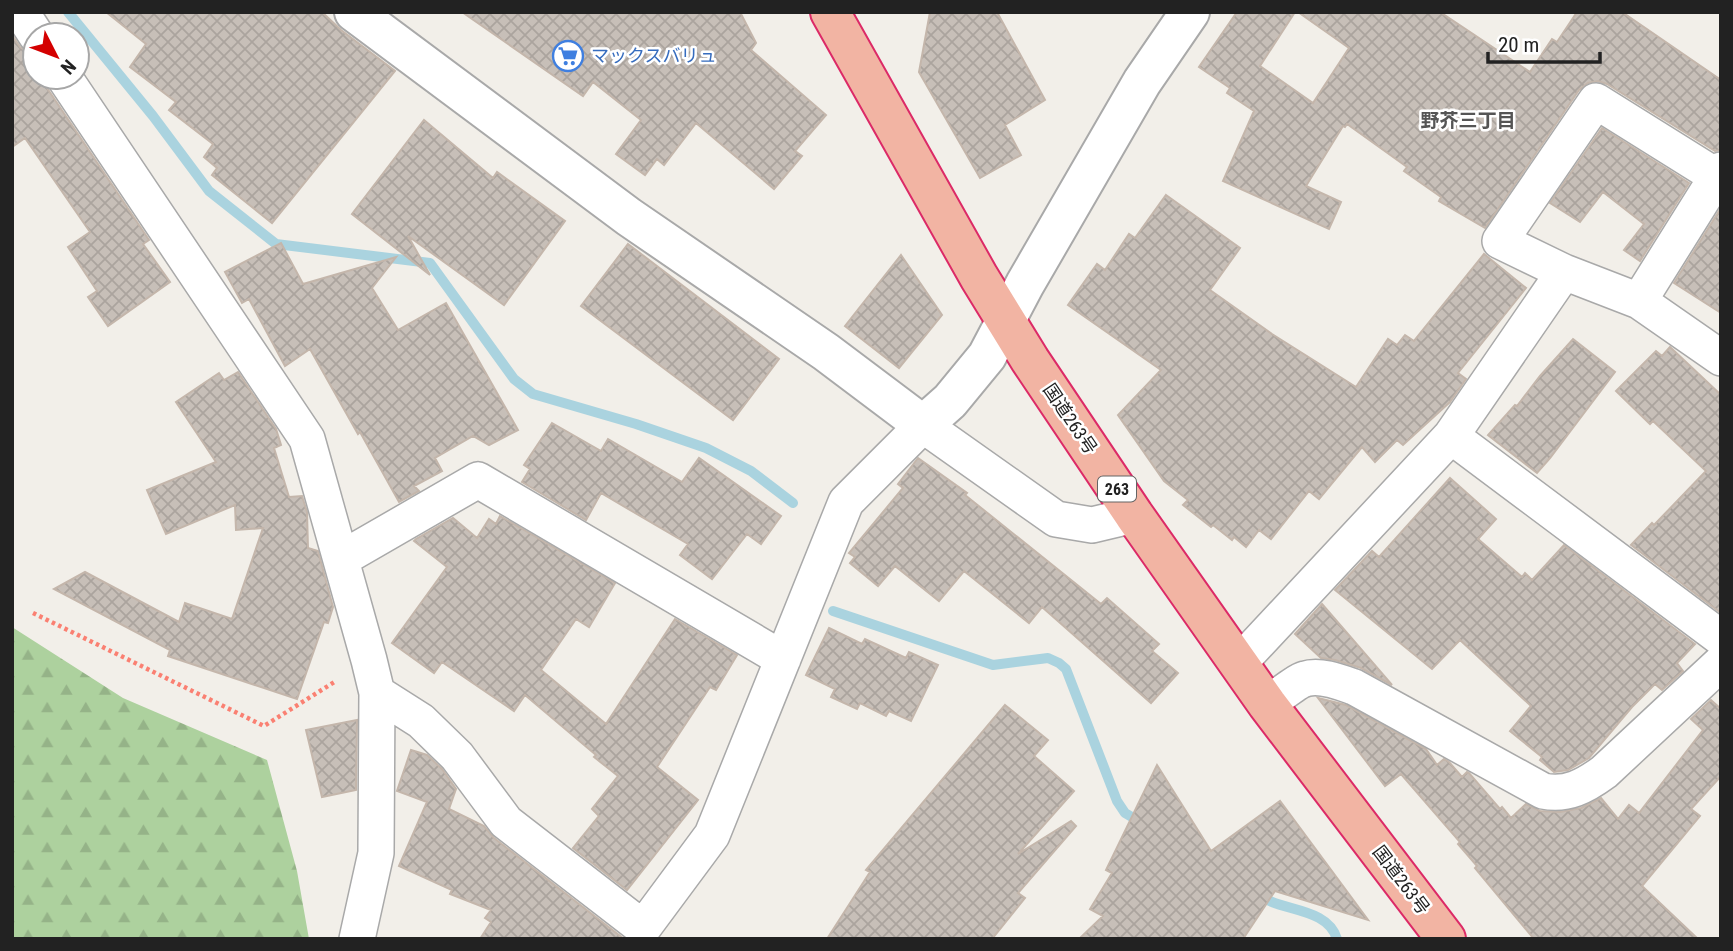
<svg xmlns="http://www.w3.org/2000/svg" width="1733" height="951" font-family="'Roboto Condensed','Noto Sans JP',sans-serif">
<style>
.forest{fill:url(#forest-firs)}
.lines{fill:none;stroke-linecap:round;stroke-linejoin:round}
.stream{stroke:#aad3df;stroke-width:10}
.building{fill:url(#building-cross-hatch);stroke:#c4b6ab;stroke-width:2}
.minor-casing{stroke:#a9a9a9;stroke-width:38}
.tertiary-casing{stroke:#a9a9a9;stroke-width:42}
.trunk-casing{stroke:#dc2a67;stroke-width:42}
.path{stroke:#fa8072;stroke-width:4.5;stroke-dasharray:3.5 3.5;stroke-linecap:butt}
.minor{stroke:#fff;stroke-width:35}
.tertiary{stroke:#fff;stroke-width:38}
.trunk{stroke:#f2b4a3;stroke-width:38}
.labels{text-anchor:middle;stroke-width:5;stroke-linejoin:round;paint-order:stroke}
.shield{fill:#fff;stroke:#646464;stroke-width:2}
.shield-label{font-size:16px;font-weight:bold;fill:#222}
.shop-label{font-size:18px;fill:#366cbe;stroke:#fff;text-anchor:start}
.street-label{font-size:18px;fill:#222;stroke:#fff}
.neighbourhood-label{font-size:19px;font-weight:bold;fill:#555;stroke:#fff}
</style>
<defs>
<pattern id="forest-firs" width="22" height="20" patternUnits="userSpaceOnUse" patternTransform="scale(1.75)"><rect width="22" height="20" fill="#add19e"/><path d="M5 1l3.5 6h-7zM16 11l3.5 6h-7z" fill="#95b388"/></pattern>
<pattern id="building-cross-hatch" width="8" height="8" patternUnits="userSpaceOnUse" patternTransform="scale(1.75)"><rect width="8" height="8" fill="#c7bfb8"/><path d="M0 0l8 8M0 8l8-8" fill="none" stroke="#aba49e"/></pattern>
</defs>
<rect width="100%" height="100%" fill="#f2efe9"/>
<path class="forest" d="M12,627l111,71 144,62 30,111 12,68h-297z"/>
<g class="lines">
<path class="stream" d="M68,12l85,104 56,75 67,53 154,19 84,116 19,15 103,30 70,24 45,23 42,32
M833,611l160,54 55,-7 11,5 7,6 51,132 8,12 17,10
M1257,894c5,3 10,6 15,8 22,9 57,10 65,37"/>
</g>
<path class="building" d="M106,12h216l19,18 54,41 -123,152 -60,-48 5,-7 -13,-11 9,-13 -44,-34 7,-8 -46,-35 16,-23z
M462,12h278l16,31 -5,7 75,65 -31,36 7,5 -28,33 -78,-66 -32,42 -7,-6 -12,16 -29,-21 25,-34 -48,-38 -10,14z
M930,12h67l48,88 -40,25 16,30 -41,23 -61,-106z
M1237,12h58l-35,54 53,37 36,-55 -51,-36h142l90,60 22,-33 5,3 20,-30h45l99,68v70l-6,1 -108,-67 -9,-3 -10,2 -9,7 -94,138 -46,-27 2,-4 -37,-26 3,-4 -60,-43 -2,3 -2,-1 -37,60 35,16 -12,27 -106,-48 31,-70 -27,-18 3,-5 -31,-21z
M12,35l8,12 9,6 6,8v16h9l3,11 102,152 -6,4 27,38 -62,44 -20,-29 9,-6 -29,-44 22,-15 -65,-94 -13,9z
M424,120l69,58 4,-6 68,49 -61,84 -96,-69 22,39 -78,-61z
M1602,128l87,55 -49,78 -16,-11 20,-26 -41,-32 -23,30 -30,-19z
M1166,195l74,53 -30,42 62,44 84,53 32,-48 9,6 8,-10 9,6 70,-87 42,34 -68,85 8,6 -16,23 -47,43 -6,-5 -22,22 -13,-15 -43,52 -10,-8 -38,48 -12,-9 -13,17 -12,-10 -2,3 -19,-15 -2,2 -28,-22 5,-5 -24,-19 -46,-66 43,-45 -93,-65 29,-41 8,6 24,-36 6,4z
M1721,208v105l-47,-30z
M281,243l22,41 93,-27 -24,31 26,42 48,-27 72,127 -29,15 -16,-9 -38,22 7,13 -28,15 5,5 -20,11 -39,-70 -2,2 -48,-85 -25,17 -36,-67 -7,4 -17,-31z
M628,244l151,115 -46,61 -152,-114z
M901,255l41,60 -43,53 -54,-42z
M1573,339l42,33 -65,86 -13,15 -49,-38 27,-30 2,1 23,-30z
M1670,347l51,48v218l-90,-68 21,-22 2,2 52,-54 -53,-50 -3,3 -34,-33 40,-40 6,5z
M238,372l38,57 5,16 -7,3 15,49 13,-1 5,16 1,36 10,3 15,56 -5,16 -4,-1 -27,77 -129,-43 2,-6 -116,-61 31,-17 94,50 6,-19 47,16 31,-91 -27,2 -1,-25 -69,29 -19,-44 69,-28 -40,-60 43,-29 5,7z
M552,423l49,28 7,-12 74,43 17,-24 82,58 -20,28 -14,-10 -35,45 -32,-24 8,-11 -87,-51 -15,27 -64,-38 8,-13 -6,-4z
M918,458l49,35 -2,2 136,109 6,-6 52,46 -7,7 26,22 -27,30 -109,-96 -13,16 -65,-52 -25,30 -44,-35 -17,20 -28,-23 5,-6 -6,-4 54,-65 -5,-4z
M1450,478l46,41 -18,20 44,38 3,-4 7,7 32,-35 131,99 -18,19 6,8 -21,19 -7,-6 -23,23 -43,51 -21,12 -14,2 -14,-12 2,-3 -32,-26 21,-25 -71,-66 -28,29 -97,-79 37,-39 7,6z
M500,516l115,67 -26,44 -13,-8 -35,51 65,54 69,-105 62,36 -21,35 -6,-3 -53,80 41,33 -71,90 -54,-42 26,-32 -7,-7 26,-33 -24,-19 2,-2 -71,-60 -11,16 -72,-49 -8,11 -42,-30 55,-76 -33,-26 2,-2 37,-21 24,20 12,-19 7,5z
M1322,604l70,81 -31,-17 -26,-8 -14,-2 -26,-24z
M829,628l33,16 3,-5 41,19 3,-6 29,13 -27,56 -22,-10 -3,5 -26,-13 -3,6 -26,-12 4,-8 -29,-14z
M1318,698l28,7 80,44 11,16 7,-6 5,3 13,15 5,-5 2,1 31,36 2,-2 9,11 15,-14 14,7 20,1 21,-4 20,-10 17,21 11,-14 10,8 64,-83 -12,-11 20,-19 10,9v67l-30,33 9,7 -58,70 56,53h-164l-59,-71 2,-2 -19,-22 2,-2 -59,-68 -16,12z
M1005,705l43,35 -14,16 40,35 -56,63 53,-33 5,5 -58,67 7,5 -33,41h-165l43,-67 -4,-2z
M357,720l-1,70 -34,7 -16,-67z
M411,750l16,5 15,14 14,20 -7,20 35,17 10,12 130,101h-144l11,-17 -6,-4 6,-8 -41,-16 2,-4 -53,-24 28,-64 -30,-11z
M1157,765l54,86 69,-50 88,119 -93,-29 -32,48h-164l24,-23 -13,-7 22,-36 -6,-3z"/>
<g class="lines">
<g class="minor-casing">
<path id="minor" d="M21,12l15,23
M64,77l243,362 62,221 8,33 -1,160 -19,86
M1564,272l-64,-31 96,-140 120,75
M1639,301l82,57
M1451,436l270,202
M341,559l137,-79 305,179
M1239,663l212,-227 113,-164 75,29 82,-131
M377,693l44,28 36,35 49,66 137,106 69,-93 134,-333 77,-77 133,94 36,6 42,-10
M1267,704c9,-6 30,-23 38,-25 15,-5 35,3 49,8l189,104c24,5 42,-5 61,-19l117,-109"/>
</g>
<g class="tertiary-casing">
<path id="tertiary" d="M354,12l275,205 197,135 97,73 27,-24 37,-45 38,-72 117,-202 48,-70"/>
</g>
<g class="trunk-casing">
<path id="trunk" d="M830,12l149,265 51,83 104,155 133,189 179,235"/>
</g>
<path class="path" d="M33,613l231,113 72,-45"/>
<use href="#minor" class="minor"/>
<use href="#tertiary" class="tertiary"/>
<use href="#trunk" class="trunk"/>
</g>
<defs>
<g id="supermarket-ring" transform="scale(1.575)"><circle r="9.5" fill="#fff" stroke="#3f7fe0" stroke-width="1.5"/><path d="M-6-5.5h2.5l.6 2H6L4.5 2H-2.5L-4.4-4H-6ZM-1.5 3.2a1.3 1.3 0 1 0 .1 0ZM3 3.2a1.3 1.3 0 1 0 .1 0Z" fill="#3f7fe0"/></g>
</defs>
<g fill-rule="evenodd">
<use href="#supermarket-ring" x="568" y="56"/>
</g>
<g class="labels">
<rect class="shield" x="1098" y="476.5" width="38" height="25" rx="5"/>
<g class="shield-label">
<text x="1117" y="495">263</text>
</g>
<g class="shop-label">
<text x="591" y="62">マックスバリュ</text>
</g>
<g class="street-label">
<text transform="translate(1070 419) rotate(56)" y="6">国道263号</text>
<text transform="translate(1401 880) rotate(53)" y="6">国道263号</text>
</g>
<g class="neighbourhood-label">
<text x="1468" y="127">野芥三丁目</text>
</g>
</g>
<rect width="1733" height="951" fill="none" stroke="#222222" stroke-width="28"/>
<g transform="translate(56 56) rotate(132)"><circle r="33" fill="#ffffff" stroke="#a7a7a7" stroke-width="2"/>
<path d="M0-5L12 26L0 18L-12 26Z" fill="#d40000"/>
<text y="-10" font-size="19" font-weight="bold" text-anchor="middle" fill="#222222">N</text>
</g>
<path d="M1488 52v10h112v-10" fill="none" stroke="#222222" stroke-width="3.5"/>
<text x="1498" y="52" font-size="21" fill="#222222" stroke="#ffffff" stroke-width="5" paint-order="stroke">20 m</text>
</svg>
